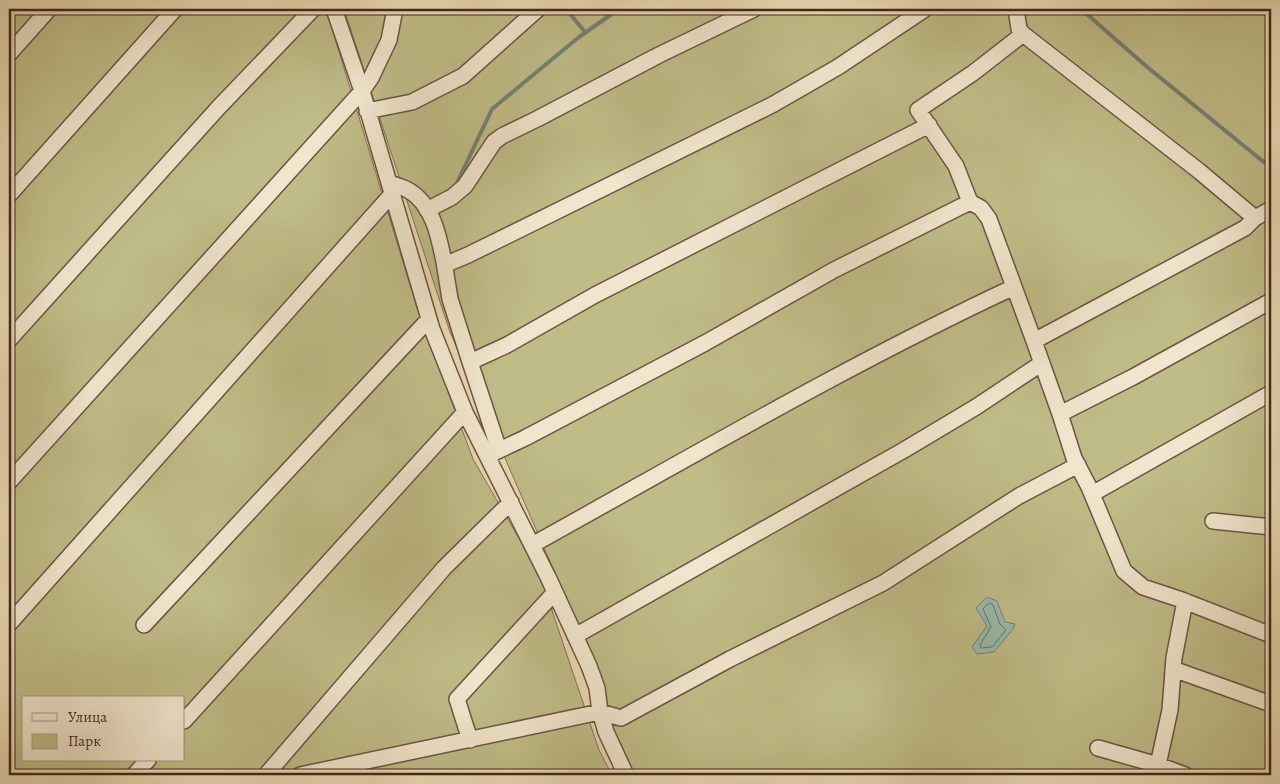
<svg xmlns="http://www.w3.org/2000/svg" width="1280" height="784" font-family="Alegreya,serif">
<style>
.green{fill:#bfbc87;stroke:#817252;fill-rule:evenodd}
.water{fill:#98baac;stroke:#768073}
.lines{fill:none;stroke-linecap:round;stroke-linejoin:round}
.shore{stroke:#6e7165;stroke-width:1}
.stream{stroke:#768073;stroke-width:4}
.minor-casing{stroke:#6d5443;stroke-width:18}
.minor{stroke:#f1e6cd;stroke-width:15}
</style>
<rect width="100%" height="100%" fill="#ead9b2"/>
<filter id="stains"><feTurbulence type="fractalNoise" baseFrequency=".004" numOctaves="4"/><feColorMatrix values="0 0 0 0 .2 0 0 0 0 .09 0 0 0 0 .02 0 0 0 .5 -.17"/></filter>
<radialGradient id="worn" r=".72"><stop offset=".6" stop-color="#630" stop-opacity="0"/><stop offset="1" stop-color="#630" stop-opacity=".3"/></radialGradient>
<path class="green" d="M9,9h317l91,299 56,151 67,116 59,175 13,25h-603zM24,698h160v62h-160z
M344,9h927v766h-638l-20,-37 -44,-133 -119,-273z"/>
<path class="water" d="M987,597l10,4 8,21 10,2 -2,5 -19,23 -17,2 -5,-7 15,-21 -11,-18z"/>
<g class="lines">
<path class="shore" d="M990,603l3,2 7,19 6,6 -14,17 -11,1 -1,-3 11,-18 -8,-18z"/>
<path class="stream" d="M566,9l19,23
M1081,9l65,57 125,102
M455,187l37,-78 87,-72 40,-28"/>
<g class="minor-casing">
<path id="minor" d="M334,9l28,82 70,238 33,83 83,165 41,89 8,22 3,24 6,20 20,43
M9,54l40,-45
M367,111l45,-9 51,-26 75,-67
M389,183c6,2 13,4 19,7 25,14 31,47 36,72l5,1 19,-8 304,-150 66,-38 87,-58
M9,195l166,-186
M970,202l-14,-36 -38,-56 55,-37 50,-39
M427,210l25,-13 13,-11 29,-44 8,-6 35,-17 122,-64 95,-46
M1255,218l16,-9
M444,262l6,37 20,63 37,-17 88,-50 334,-170
M9,340l210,-233 94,-98
M1034,341l26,73 73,-37 138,-76
M470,362l29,88
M1060,414l14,44 15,29 35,84 19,16 36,12 92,36
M487,456l38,-18 180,-95 129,-73 136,-68 11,6 8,11 45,122 211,-113 10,-10 -56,-47 -176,-137 -4,-5 -3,-20
M9,482l353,-391 9,-13 18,-38 6,-31
M1092,494l179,-101
M1213,521l58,6
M532,545c159,-88 317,-181 482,-258
M1185,601l-11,57 -4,52 -12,55 27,10
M9,624l383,-430
M144,625l285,-306
M575,636l329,-186 72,-43 66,-44
M1173,669l98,35
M184,721l281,-309
M470,740l-13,-41 98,-107
M1098,748l60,17
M134,775l14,-15
M266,775l178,-207 67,-66
M300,775l300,-63 21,6 109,-59 153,-76 136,-87 59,-31"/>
</g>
<use href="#minor" class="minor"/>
</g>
<rect width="1280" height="784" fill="none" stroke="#ead9b2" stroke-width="30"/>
<rect x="10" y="10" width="1260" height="764" fill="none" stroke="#43281e" stroke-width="2.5"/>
<rect x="15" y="15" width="1250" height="754" fill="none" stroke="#43281e"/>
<rect x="22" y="696" width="162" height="65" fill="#f1e6cd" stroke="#ab9a87"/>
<rect x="32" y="713" width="25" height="8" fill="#f1e6cd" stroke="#ab9a87"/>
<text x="68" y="722" font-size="15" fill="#43281e">Улица</text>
<rect x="32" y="734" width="25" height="15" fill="#bfbc87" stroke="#ab9a87"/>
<text x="68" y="746" font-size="15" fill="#43281e">Парк</text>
<rect width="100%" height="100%" filter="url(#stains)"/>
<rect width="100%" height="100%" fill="url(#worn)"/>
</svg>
